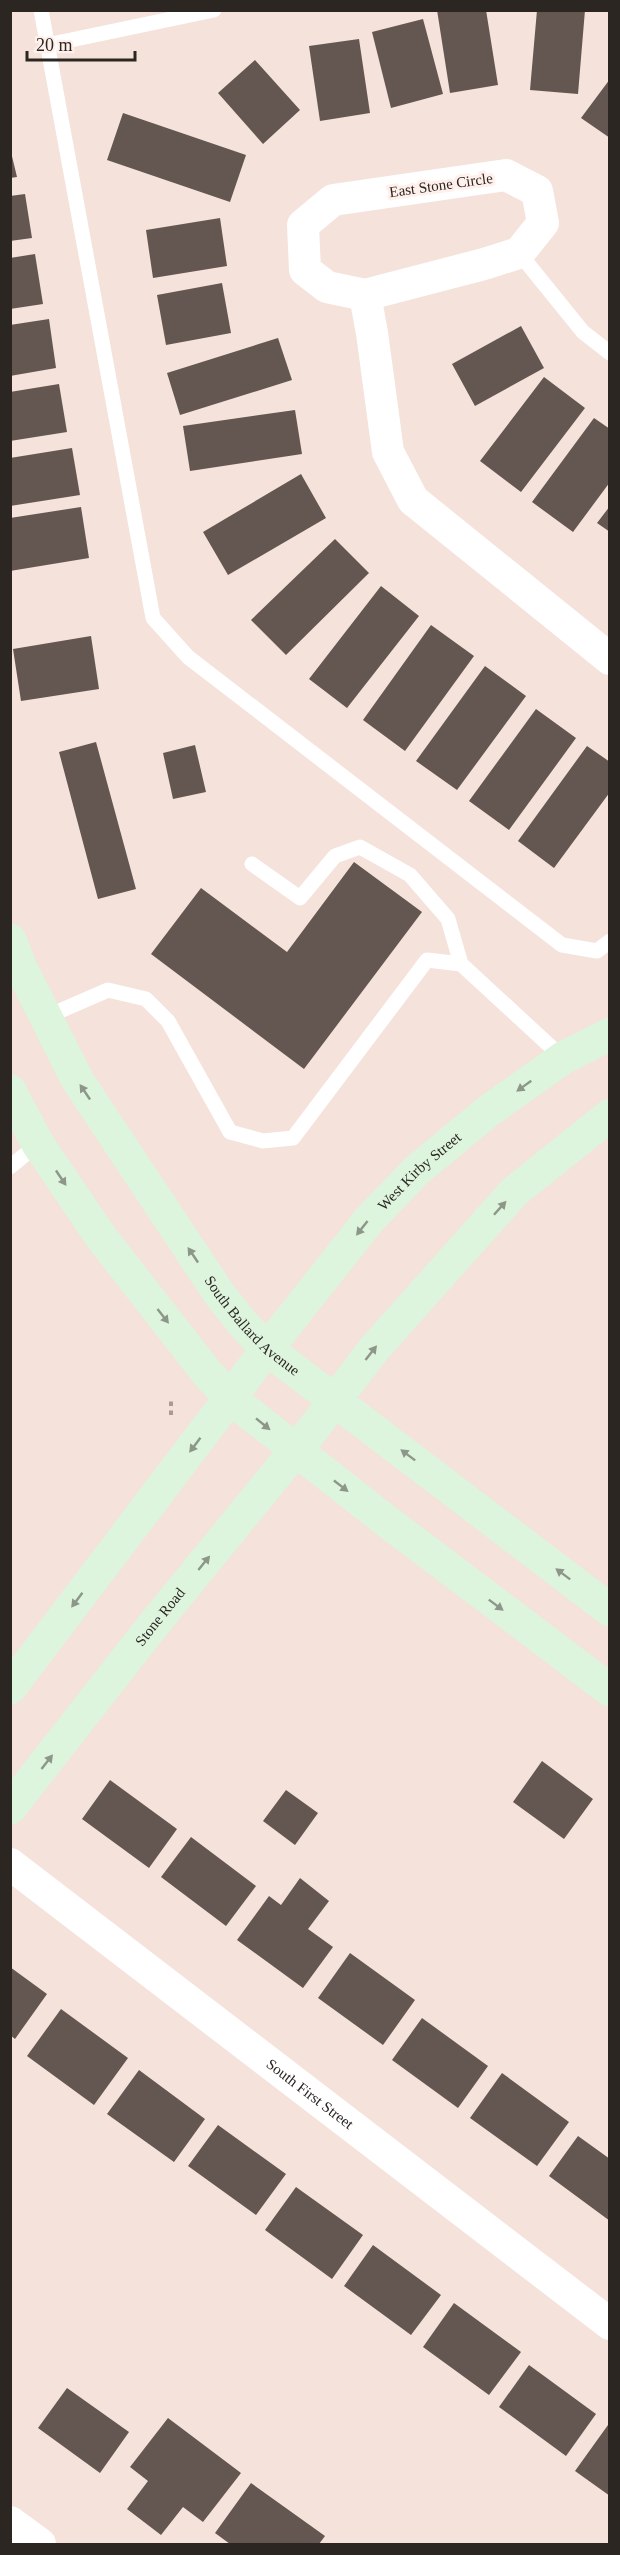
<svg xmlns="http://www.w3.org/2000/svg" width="620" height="2555" font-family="'Times New Roman',serif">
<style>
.building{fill:#645650}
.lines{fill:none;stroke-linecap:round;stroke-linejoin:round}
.path{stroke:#a89b95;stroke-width:4;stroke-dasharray:4.5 4.5;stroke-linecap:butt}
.lane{stroke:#fff;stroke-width:15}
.street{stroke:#fff;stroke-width:32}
.secondary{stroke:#ddf4dd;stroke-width:33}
.oneway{fill:#8d9789}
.labels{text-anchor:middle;stroke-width:6;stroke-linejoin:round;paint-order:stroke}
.street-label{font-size:15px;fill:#2c2623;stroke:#fff0eb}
</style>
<rect width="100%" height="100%" fill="#f4e2db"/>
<path class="building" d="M437,10h49l12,75 -48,8z
M537,10h48l-7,84 -48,-4z
M423,19l20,75 -52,14 -19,-76z
M359,39l11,74 -50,8 -11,-75z
M255,60l45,50 -37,34 -45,-51z
M610,79v59l-29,-20z
M123,113l123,42 -16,47 -123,-42z
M10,148l7,29 -7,1z
M25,194l7,44 -22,3v-45z
M220,218l7,48 -74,12 -7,-48z
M35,254l8,50 -33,5v-51z
M222,283l9,50 -65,12 -9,-50z
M49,319l7,49 -46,8v-51z
M521,326l23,42 -69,38 -23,-42z
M278,338l14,42 -112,35 -13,-42z
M544,377l41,31 -64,84 -41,-31z
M59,384l8,48 -57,9v-49z
M295,410l7,44 -112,17 -7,-45z
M594,418l16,11v53l-37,50 -41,-30z
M72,448l8,47 -70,11v-48z
M301,474l25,44 -98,57 -25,-43z
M610,506v26l-13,-9z
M81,507l8,51 -79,13v-53z
M335,539l34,34 -83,82 -35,-35z
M381,586l38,30 -72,92 -38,-29z
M431,625l43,31 -69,95 -42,-31z
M91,636l8,53 -78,12 -8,-52z
M485,666l41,30 -69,94 -41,-29z
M536,709l40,29 -67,92 -40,-29z
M96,742l40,147 -38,10 -39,-147z
M195,745l11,47 -33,7 -10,-46z
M587,746l23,16v30l-56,76 -36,-27z
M354,862l68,50 -118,157 -153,-115 50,-66 86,64z
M542,1761l51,38 -29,40 -51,-37z
M110,1780l67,49 -28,39 -67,-49z
M286,1790l32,23 -23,32 -32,-24z
M191,1837l65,49 -30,40 -65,-49z
M300,1878l29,23 -21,28 25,18 -30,41 -66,-48 32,-44 12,9z
M350,1953l65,47 -32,45 -65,-47z
M10,1967l37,27 -32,45 -5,-4z
M61,2009l67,49 -34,47 -67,-49z
M422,2018l66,48 -30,42 -66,-48z
M139,2070l66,49 -31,43 -67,-48z
M502,2073l67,49 -32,44 -67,-48z
M218,2125l68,49 -30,41 -68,-49z
M578,2136l32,23v62l-61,-45z
M296,2187l67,48 -31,44 -67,-49z
M373,2245l68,50 -30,40 -67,-49z
M454,2303l67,49 -32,43 -66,-48z
M529,2365l67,49 -30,42 -67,-49z
M67,2388l62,44 -29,41 -62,-45z
M168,2418l73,55 -38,49 -20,-15 -22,28 -34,-26 21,-28 -18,-14z
M608,2425l2,1v70l-35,-25z
M251,2483l74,53 -6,8h-89l-15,-11z"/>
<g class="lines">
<path class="path" d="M171,1415v-14"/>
<path class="lane" d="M41,10l112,608 35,39 374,288 35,6 13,-10
M47,45l167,-35
M519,253l64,79 27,21
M252,864l48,34 35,-42 25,-9 50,28 38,44 13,45
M46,1017l62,-27 38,9 22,22 62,111 33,9 30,-3 134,-178 34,4 102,94
M10,1167l28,-23"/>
<g class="street">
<path d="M506,175l31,16 6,32 -24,30 -35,11 -119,31 -38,-8 -22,-17 -2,-45 30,-25z"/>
<path d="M365,295l7,38 16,119 25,48 197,159"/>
<path id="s1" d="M10,1864l600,460"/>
<path d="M10,2522l30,22"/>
</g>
<g class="secondary">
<path id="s2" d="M10,940l10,26 58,115 142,214 24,30 23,24 343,261"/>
<path d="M10,1091l28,53 63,93 106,136 23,25 155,122 225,170"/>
<path id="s3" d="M10,1688l257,-339 102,-129 47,-49 71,-59 76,-54 47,-24"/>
<path id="s4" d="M10,1808l144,-184 159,-195 61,-80 140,-157 96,-77"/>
</g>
</g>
<defs><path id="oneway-solid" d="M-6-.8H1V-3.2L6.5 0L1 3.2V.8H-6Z" transform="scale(1.5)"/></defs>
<g class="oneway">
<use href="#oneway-solid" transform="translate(524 1086) rotate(144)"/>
<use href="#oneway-solid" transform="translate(85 1092) rotate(-124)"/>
<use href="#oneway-solid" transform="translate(61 1178) rotate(56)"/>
<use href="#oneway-solid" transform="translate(500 1208) rotate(-48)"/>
<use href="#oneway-solid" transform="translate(362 1228) rotate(128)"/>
<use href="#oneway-solid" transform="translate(193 1255) rotate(-124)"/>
<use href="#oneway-solid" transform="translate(163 1316) rotate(52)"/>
<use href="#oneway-solid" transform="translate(371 1353) rotate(-52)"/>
<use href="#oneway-solid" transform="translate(263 1424) rotate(39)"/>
<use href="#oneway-solid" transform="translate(195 1445) rotate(127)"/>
<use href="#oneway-solid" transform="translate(408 1455) rotate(-143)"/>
<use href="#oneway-solid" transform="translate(341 1486) rotate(38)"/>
<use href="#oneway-solid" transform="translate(204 1563) rotate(-51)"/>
<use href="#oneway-solid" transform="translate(563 1574) rotate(-143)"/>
<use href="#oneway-solid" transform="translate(77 1600) rotate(127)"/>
<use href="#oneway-solid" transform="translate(496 1605) rotate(37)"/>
<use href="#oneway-solid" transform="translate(47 1762) rotate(-52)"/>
</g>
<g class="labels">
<g class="street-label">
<text transform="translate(441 185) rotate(-8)" y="5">East Stone Circle</text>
<text dy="5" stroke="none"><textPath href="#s3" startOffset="660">West Kirby Street</textPath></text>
<text dy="5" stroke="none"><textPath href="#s2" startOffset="458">South Ballard Avenue</textPath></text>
<text dy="5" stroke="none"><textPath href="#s4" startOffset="243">Stone Road</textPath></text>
<text dy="5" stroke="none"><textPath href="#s1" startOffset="378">South First Street</textPath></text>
</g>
</g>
<rect width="620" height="2555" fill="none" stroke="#2c2623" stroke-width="24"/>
<path d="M27 51v9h108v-9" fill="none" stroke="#2c2623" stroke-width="3"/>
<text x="36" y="51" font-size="18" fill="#2c2623" stroke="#fff0eb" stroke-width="4.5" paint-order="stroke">20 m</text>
</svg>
